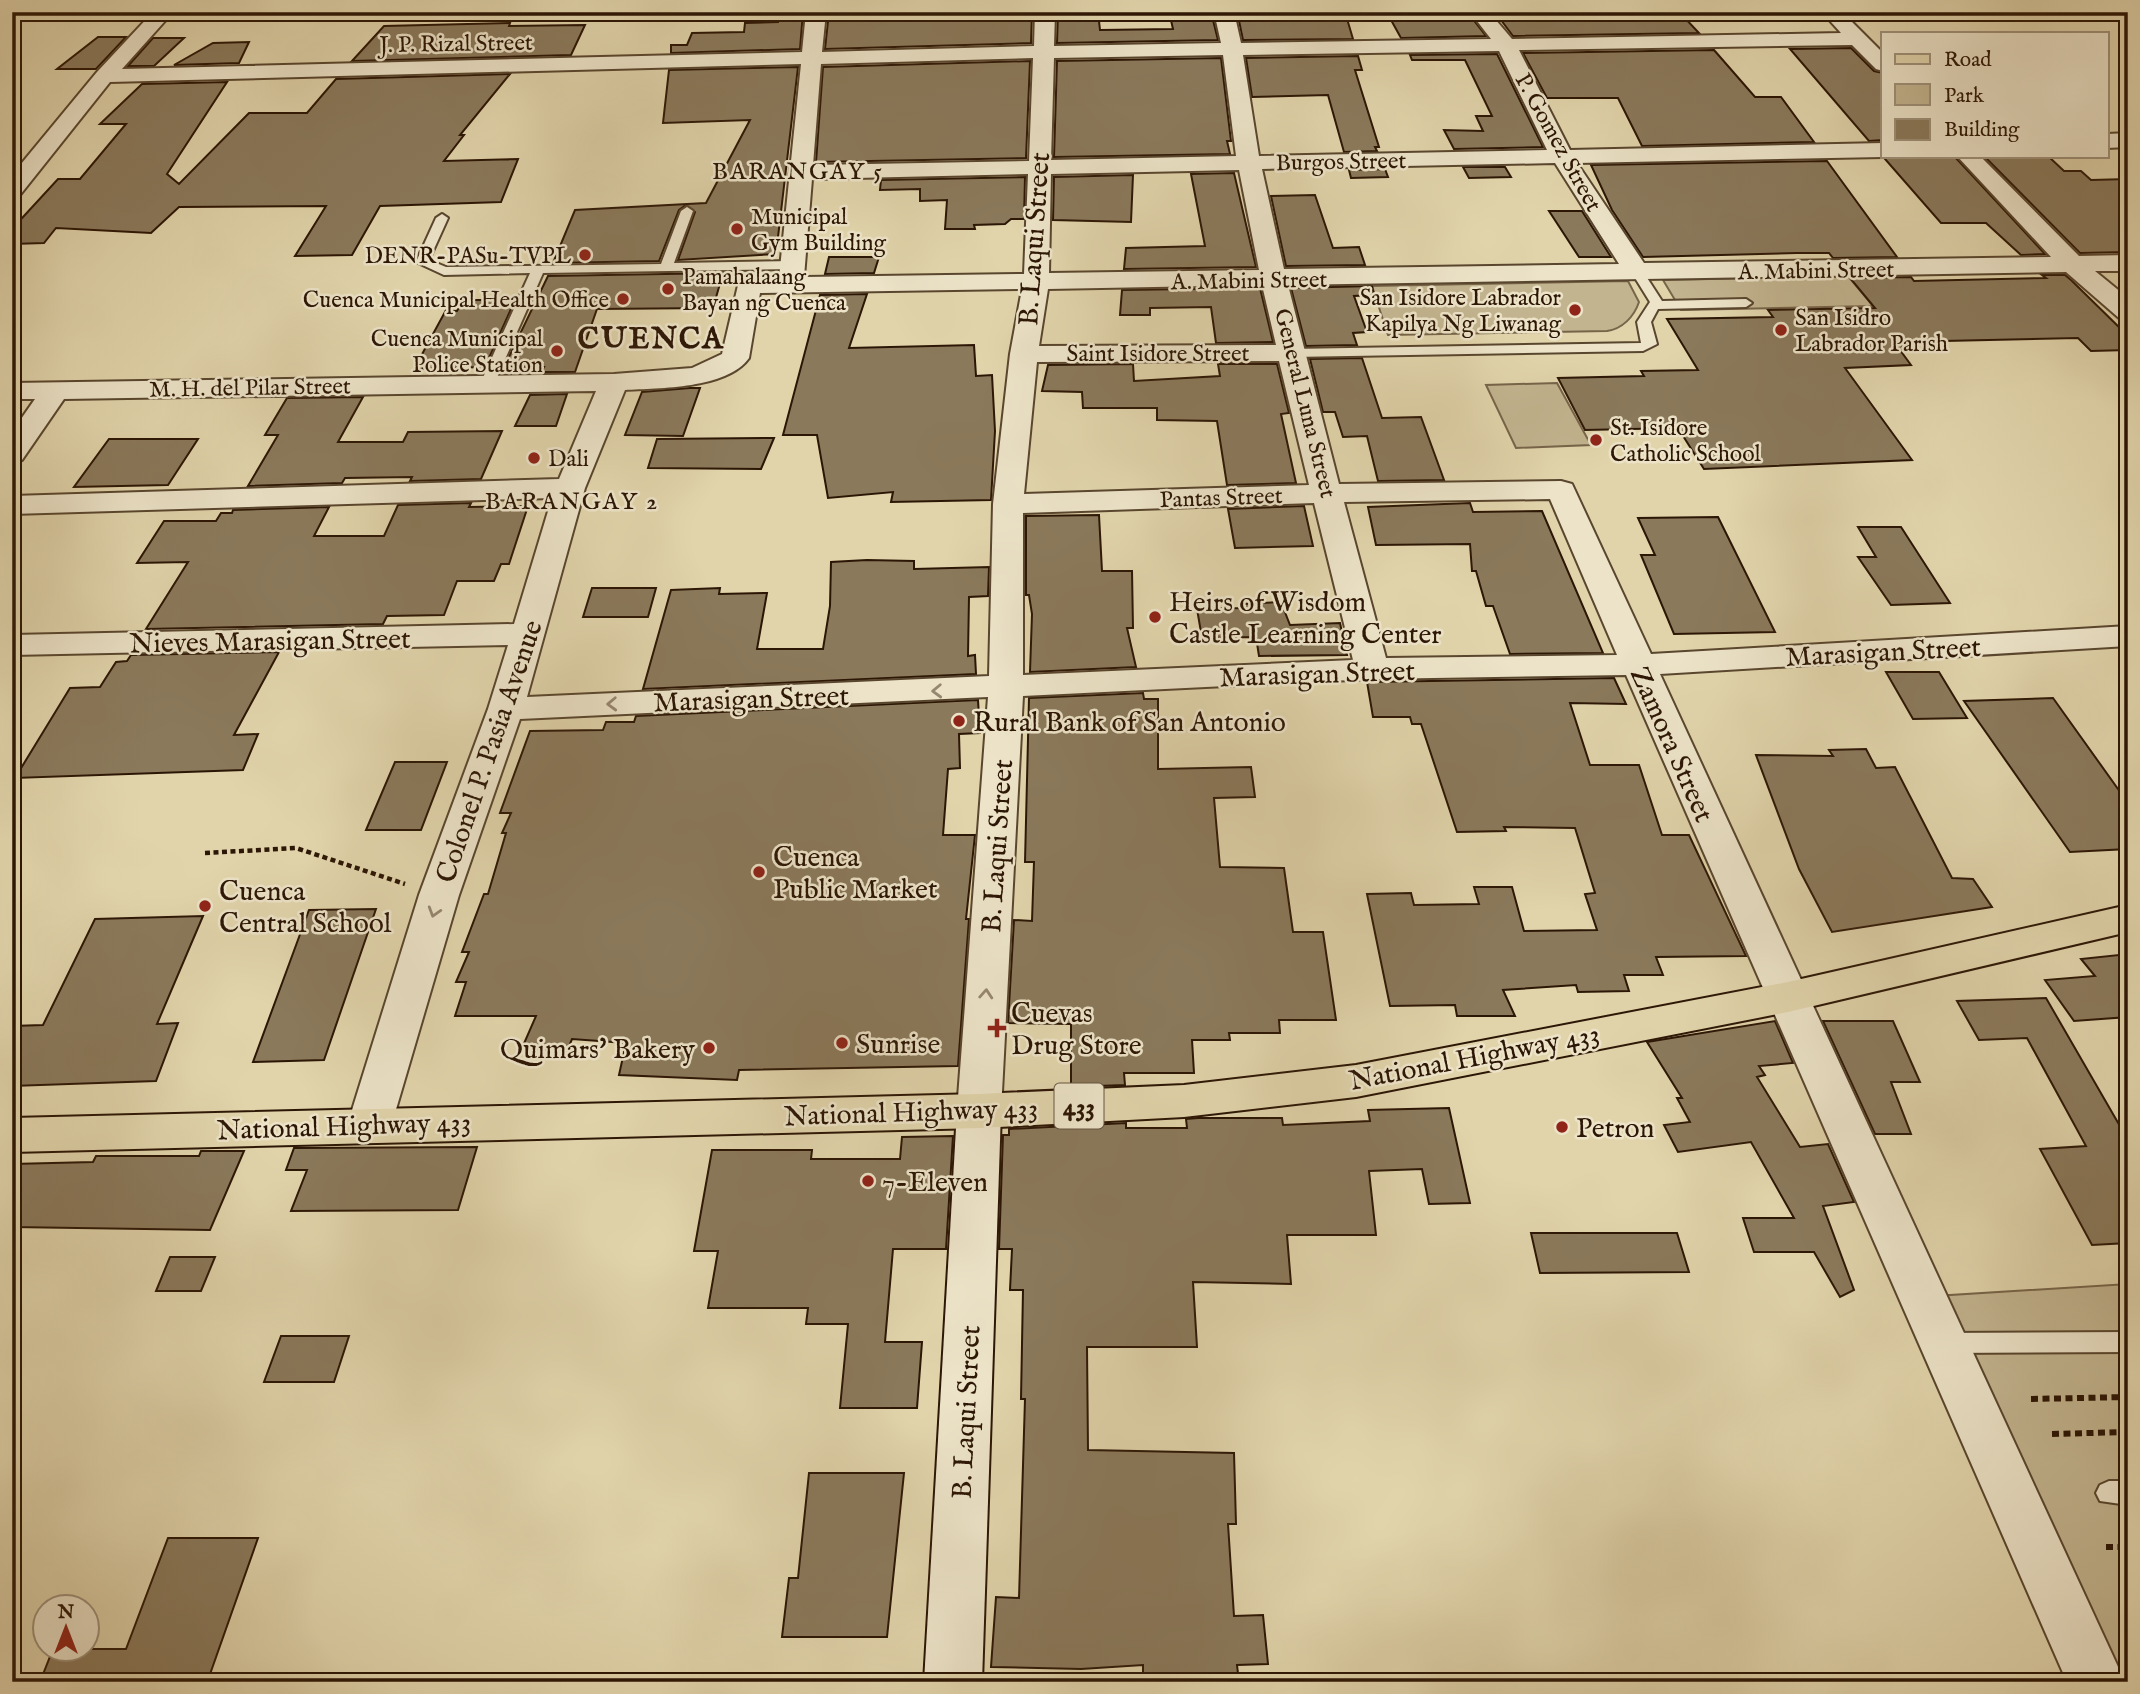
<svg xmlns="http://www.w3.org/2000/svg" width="2140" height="1694" font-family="'IM FELL English',serif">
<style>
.green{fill:#c2b48f;stroke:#77654a;stroke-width:2}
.building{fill:#8a795b;stroke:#2c1605;stroke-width:2}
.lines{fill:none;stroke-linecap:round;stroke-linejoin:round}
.lane-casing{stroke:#59462e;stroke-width:4}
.street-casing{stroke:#59462e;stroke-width:4}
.secondary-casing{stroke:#2c1605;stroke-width:4}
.primary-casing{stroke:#2c1605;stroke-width:4}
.path-far1{stroke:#2c1605;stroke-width:4.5;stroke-dasharray:5 3.5;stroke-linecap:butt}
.path{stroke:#2c1605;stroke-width:6;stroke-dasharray:7 4.5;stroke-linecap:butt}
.lane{fill:#ece3c8;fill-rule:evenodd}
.street{fill:#ece3c8;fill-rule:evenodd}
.secondary{fill:#ece3c8;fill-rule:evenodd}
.primary{fill:#e1d4ab;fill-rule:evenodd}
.oneway{stroke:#968770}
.poi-dot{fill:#8f2418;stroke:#ece3c8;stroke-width:2.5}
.labels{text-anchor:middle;stroke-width:5;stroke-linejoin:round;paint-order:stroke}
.far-street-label{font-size:23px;fill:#2c1605;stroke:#ece3c8}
.far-poi-label{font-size:23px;fill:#2c1605;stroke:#ece3c8;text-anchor:start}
.far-neighbourhood-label{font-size:24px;letter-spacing:2px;fill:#2c1605;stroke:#ece3c8}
.shield{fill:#ece3c8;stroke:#665440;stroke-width:2}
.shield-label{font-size:26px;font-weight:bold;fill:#2c1605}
.street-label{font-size:28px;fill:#2c1605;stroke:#ece3c8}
.poi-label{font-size:28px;fill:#2c1605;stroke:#ece3c8;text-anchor:start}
.far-district-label{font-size:30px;font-weight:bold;letter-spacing:2px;fill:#2c1605;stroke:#ece3c8}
</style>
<rect width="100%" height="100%" fill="#e1d4ab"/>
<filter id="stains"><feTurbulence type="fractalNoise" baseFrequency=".00286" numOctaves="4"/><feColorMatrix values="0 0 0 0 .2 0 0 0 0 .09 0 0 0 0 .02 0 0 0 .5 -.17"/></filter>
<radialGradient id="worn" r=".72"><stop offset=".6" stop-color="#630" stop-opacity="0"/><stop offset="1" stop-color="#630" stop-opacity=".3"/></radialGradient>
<path class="green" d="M1848,276l25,30 -192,4 -18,-30z
M1628,281l11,21c-5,15 -17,27 -32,29l-219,4 -16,-49z
M1557,383l34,62 -75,3 -30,-63z
M2128,1284v392l-16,2 -177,-382z"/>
<path class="building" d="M780,12h23l-3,37 -129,4v-8h16l5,-12 52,-1 1,-9 33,-1z
M829,12h203l-1,31 -206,6z
M1058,12h40l2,18 73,-1 -3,-13h42l6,24 -161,3z
M1297,12h48l8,27 -110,1 -5,-24h60z
M1495,12h139l3,4h46l16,17 -186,3z
M1472,18l14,18 -85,2 -10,-18z
M510,23l-1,3 76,-1 -14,30 -219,6 32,-35z
M98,37h28l-30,32h-39z
M153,38h31l-30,28h-26z
M249,42l-10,21 -65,2 39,-22z
M1851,48l23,23 9,2v67l-14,1 -79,-92z
M1714,50l41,47h26l33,45 -172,4 -24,-48h-71l-24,-45z
M1497,54l46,93 -89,2 -10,-19 39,1 -7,-15h16l-27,-56h-53l-2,-5z
M1358,56l4,14h-7l24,77h-4l2,4 -33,1 -16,-57 -76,2 -6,-39z
M1221,58l10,83h-4l3,13 -176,3 3,-96z
M1030,61l-4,97 -210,4 7,-95z
M798,67l-22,187 -98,6 17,-48 -9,-7 -7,5 -20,51 -106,2 22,-53 131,-7 44,-83 -87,3 6,-53z
M510,74l-50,61h4l-20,26 74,-2 -17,43 -121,4 -28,49 -57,1 31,-50 -147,1 -28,26 -95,-5 -12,15 -32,1v-15l46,-50h22l46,-55h-26l42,-40 85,-2 -60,92 12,10 70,-71h58l29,-34z
M1890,156l65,1 90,97 -24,1 -35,-32h-45l-56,-64z
M2048,156l16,15h17l10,9 37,-1v73l-48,1 -95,-96z
M1827,161l70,96 -64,1 -4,-5h-32l-154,4 -31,-47 -21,-45z
M1463,167h42l6,10 -42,1z
M1385,169l3,8 -37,1 -2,-8z
M1234,173l22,94 -132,2 2,-21 79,-2 -14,-72z
M1133,175l-2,47 -78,-2 1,-43z
M1025,177l-1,42h-13l-6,5 -31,1 1,4h-30l2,-29 -27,1v-12l-40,1 1,-10z
M1315,195l18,53 26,-1 6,18 -79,1 -15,-70z
M1549,211h33l29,46h-32z
M829,257h50l-5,16 -49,1z
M723,273l-10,35 -116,1 -22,63h-34l3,-5h-40l44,-91z
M2042,275h23l6,5 57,56v14l-37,1 -13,-13 -179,4 7,8h-6l11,15 -66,3 67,92 -208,9 -26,-41 -93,2 -27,-52 86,-2 -3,-5 57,-1 -31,-51 106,-2 -5,-7 107,-2 -25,-30 61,-1 3,4 132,-3z
M1372,286l2,9 -20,1 13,36 -14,1 4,12 -51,1 -15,-58z
M1260,288l13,54 -57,1 -5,-36 -61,1v7h-30l2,-25z
M867,294l-18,54 125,-3 2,31 16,-1 3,56 -4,69 -100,2 2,-10 -65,6 -11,-63h-34l37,-140z
M463,300h52l-30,67 -71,2 32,-59 11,1z
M1362,358l20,60 39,-1 23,63 -66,1 -11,-45 -24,1 -8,-25h-12l-13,-53z
M1133,364l1,17 86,-5 -2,-12h59l12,49 -8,1 15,69 -69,2 -10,-64 -60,-1v-12h-74l-1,-16 -40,-1 6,-26z
M690,388h10l-17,48 -58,-1 17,-43z
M567,394l-11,32h-41l15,-31z
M363,397l-25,45h65l5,-10 94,-1 -21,48 -71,2 2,-4 -67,1 -3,5 -94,3 30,-51h-13l22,-37z
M774,438l-13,31 -113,-1 9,-29z
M109,439h89l-30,46 -94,2z
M471,503l-2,4 59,-1 -19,58h-8l-7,17h-37l-13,34 -57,1 -4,8 -237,5 42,-67 -51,1 27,-42h52l5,-8h11l1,-3 96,-3 -15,29h70l14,-31z
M1470,503l3,9 69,-1 61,142 -93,1 -17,-48h-7l-10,-35h-4l-2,-27 -94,1 -8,-38z
M1304,506l9,40 -78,2 -7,-39z
M1099,515l3,56h30l1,57h-6l9,39 -106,5 2,-58 -3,-19h-3v-79z
M1718,517l57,115 -101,2 -33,-79h14l-17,-37z
M1858,527h43l49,76 -59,2 -33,-48h18z
M867,560l47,1v8l75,-2 -1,29 -19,1 -1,59 7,-1 1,19 -333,15 28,-99 49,-2 -1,6 48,-1 -10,56h66l7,-43 1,-44z
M592,588h64l-8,29h-65z
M1281,602l9,23 50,-2 7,32 -88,1 -3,-19 -54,1 -5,-29 46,-1 -1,-4z
M279,652l-45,83 24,-1 -15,36 -228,8 55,-90 30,-1 16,-25 11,-1 4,-6z
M1886,672h53l28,46 -54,1z
M1614,678l12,26 -56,-1 20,62h49l23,70h27l57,121 -90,1 7,18h-39l5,16 -51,1 -2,-7 -73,5 12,26h-58l-2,-11 -65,1 -23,-112 44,-1 3,12 65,-1 -5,-17h38l12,44 73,-1 -12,-36 10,-1 -20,-65 -71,-1 2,4 -49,1 -36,-108h-9l-2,-7h-37l-6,-35z
M1143,693l1,6h14v70l93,-2 4,30 -41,1 6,69 64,1 9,64h30l13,88h-57l1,13h-51l1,7h-38l2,33h-70l1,12 -54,2v-63l-63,-1 6,-103 18,1 2,-59h-9l4,-164z
M2053,698l75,105v46l-58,3 -106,-151z
M978,700l2,33 -21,1 1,34 -12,1 -5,66h32l-9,84h3l-11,147 -219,4 -2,10 -118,-5 7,-32 -54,-4 -5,12 -45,-3 14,-32h-81l11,-34h-10l13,-30h-7l22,-58h4l18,-61h-4l9,-20h-11l30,-82 73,-1 3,-8h28l2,-6z
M1866,749l10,19 19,-1 57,111 21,1 19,28 -160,25 -33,-63 -43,-114 77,1 -4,-6z
M395,762h52l-26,68h-55z
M376,909l-52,151 -71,2 56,-152z
M203,916l-46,108 21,-1 -22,58 -144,5v-60l31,-1 52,-106z
M2128,954v63l-54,4 -29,-41 50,-4 -14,-17z
M2046,998l82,142v103l-36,2 -52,-96 46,-3 -59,-108 -48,2 -22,-39z
M1775,1021l18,42 -34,3 6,9 -8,2 43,70 28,-3 26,58 -31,4 31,84 -14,7 -26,-45h-60l-11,-34h51l-43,-76 -73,10 -14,-27 26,-3 -13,-24h5l-35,-56z
M1823,1021h70l27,61h-29l20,52h-36z
M1449,1108l21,95 -41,1 -7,-35 -53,2 7,64h-89l4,49 -98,-2 4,65h-110l1,103 146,3 2,71h-8l6,92 29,-1 5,49 -31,1 2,17h-96v-17l-62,4 -90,-2 5,-70 23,1 6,-199h-4l2,-109h-13l2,-41h-13l4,-114h6v-6l117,-6v5h61l-1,-9 12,-1h84l1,7 87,-4 -2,-11z
M953,1136l-7,113h-53l-8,93h37l-5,66h-77l8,-84h-42l2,-16h-100l10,-57h-24l18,-101h100l-1,9h89l2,-22z
M477,1147l-19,63 -167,1 16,-41h-21l8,-22z
M201,1151h43l-34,79 -198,-3v-63l81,-2 3,-6h103z
M1531,1233h146l12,39 -149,1z
M170,1257h45l-14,34h-45z
M281,1336h68l-15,46h-70z
M809,1473h95l-17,164h-105l7,-59h9z
M168,1538h90l-49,139h-97l-1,5h-71l13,-33h73z"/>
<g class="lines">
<g class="lane-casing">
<path id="lane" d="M687,207l6,4 -19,52 120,-2 6,4 -6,4 -251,4 -48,109 -7,4 -7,-4 49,-109 -86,2 -28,-13 20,-44 6,-4 6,4 -19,42 17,7 215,-3 20,-53z
M1638,269l4,1 20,31 84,-2 6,4 -6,4 -88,2 -7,13 6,22 -14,7 -352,6 -7,-4 7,-4 350,-6 -4,-21 13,-20 -18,-29z
M2128,1332v20l-186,1 -9,-3 -3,-7 3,-7 9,-3z
M2109,1481h19v24l-28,-4 -4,-8 4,-8z"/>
</g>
<g class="street-casing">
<path id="street" d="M153,12h20l-51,57 680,-17 4,-40h20l-4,40 212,-6 1,-34h20l-1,34 167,-3 -7,-31h20l7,31 250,-4 -21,-27h19l23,27 329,-6 -19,-21h20l41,41v18l-7,-2 -24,-24 -333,5 51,100 313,-7v13h4l-4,1 -306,6 67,100 407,-6 -94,-101h23l99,100 49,-1v16h-33l33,27v22l-9,-2 -53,-46 -778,13 51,199 222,-3 11,3 79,170 477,-28v20l-468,28 465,1008h-58l-441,-1007 -254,4 -349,17 -22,415 -6,12 -16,5 -16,-5 -6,-12 31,-414 -468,22 -61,176 -67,228 -6,12 -16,5 -16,-5 -6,-12 71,-228 69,-186 20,-64 -496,10v-20l502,-11 38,-126 -540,16v-18l547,-17 37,-88 -532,8 -42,61 -10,3v-31l23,-33h-23v-16l602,-9 78,-6 30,-14 17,-73 40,-3 22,-214 -691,18 -90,113 -8,2v-22l85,-103zM1499,51l48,99 -288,6 -16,-101zM1223,55l13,101 -185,4 3,-102zM1033,58l-4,103 -216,4 8,-101zM1555,163l64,101 -335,5 -22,-100zM1239,170l20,100 -210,3 2,-99zM1028,174l-4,100 -220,3 8,-98zM1262,285l14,60 -237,1 9,-57zM1022,289l-12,65 -17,150 -4,172 -462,21 58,-209 40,-98c34,-2 102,-1 124,-32l11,-65zM1279,361l30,124 -285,9 13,-132zM1550,499l67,156 -231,3 -42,-156zM1314,503l39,157 -330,15v-162z
M2128,133v14l-21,1v-14z"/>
</g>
<g class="secondary-casing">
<path id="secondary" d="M979,1094l16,5 6,12 -19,571h-58l33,-571 6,-12z"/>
</g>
<g class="primary-casing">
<path id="primary" d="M2128,905v27l-340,80 -432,85 -172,20 -205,11 -967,24v-34l967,-24 205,-9 172,-20 432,-83z"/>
</g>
<path class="path-far1" d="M205,853l91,-5 109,36"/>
<path class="path" d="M2031,1399l97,-2
M2052,1434l76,-2
M2106,1547h22"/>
<use href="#lane" class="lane"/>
<use href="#street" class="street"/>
<use href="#secondary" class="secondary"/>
<use href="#primary" class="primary"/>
</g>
<defs><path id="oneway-chevron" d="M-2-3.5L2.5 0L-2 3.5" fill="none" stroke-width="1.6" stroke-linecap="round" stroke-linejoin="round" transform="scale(1.75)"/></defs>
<g class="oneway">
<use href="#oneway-chevron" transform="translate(937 691) rotate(178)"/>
<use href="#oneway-chevron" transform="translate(612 704) rotate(178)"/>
<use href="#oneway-chevron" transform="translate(434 912) rotate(107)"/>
<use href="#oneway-chevron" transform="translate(986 994) rotate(-86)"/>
</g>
<g class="poi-dot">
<circle cx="737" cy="229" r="7"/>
<circle cx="585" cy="255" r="7"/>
<circle cx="668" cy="289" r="7"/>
<circle cx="623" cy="299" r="7"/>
<circle cx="1575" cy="310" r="7"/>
<circle cx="1781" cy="330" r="7"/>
<circle cx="557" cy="351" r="7"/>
<circle cx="1596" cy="440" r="7"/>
<circle cx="534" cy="458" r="7"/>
<circle cx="1155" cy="617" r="7"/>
<circle cx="959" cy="721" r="7"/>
<circle cx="759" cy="872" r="7"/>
<circle cx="205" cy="906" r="7"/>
<path d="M993.5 1017.5h7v7h7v7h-7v7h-7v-7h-7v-7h7z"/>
<circle cx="842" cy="1043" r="7"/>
<circle cx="709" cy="1048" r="7"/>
<circle cx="1562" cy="1127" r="7"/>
<circle cx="868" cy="1181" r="7"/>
</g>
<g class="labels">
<g class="far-street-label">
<text transform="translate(456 43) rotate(-1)" y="8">J. P. Rizal Street</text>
<text transform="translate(1559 142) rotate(61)" y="8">P. Gomez Street</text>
<text transform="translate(1341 161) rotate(-1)" y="8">Burgos Street</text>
<text transform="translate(1816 270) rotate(-1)" y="8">A. Mabini Street</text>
<text transform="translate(1249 280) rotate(-1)" y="8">A. Mabini Street</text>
<text x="1158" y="361">Saint Isidore Street</text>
<text transform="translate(250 387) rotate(-1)" y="8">M. H. del Pilar Street</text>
<text transform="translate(1306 403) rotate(76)" y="8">General Luna Street</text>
<text transform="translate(1221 497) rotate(-2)" y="8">Pantas Street</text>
</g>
<g class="far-poi-label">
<text x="751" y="224">Municipal<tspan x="751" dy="26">Gym Building</tspan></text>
<text x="571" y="263" text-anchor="end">DENR-PASu-TVPL</text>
<text x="682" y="284">Pamahalaang<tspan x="682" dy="26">Bayan ng Cuenca</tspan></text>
<text x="1561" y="305" text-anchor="end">San Isidore Labrador<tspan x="1561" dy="26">Kapilya Ng Liwanag</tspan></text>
<text x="609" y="307" text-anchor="end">Cuenca Municipal Health Office</text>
<text x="1795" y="325">San Isidro<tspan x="1795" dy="26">Labrador Parish</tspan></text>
<text x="543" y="346" text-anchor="end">Cuenca Municipal<tspan x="543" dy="26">Police Station</tspan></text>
<text x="1610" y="435">St. Isidore<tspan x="1610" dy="26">Catholic School</tspan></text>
<text x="548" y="466">Dali</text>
</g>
<g class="far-neighbourhood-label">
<text x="798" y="179">BARANGAY 5</text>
<text x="572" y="509">BARANGAY 2</text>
</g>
<rect class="shield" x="1054.5" y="1083.5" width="49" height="45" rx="5"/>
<g class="shield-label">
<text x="1079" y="1115">433</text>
</g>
<g class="street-label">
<text transform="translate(1033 239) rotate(-86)" y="10">B. Laqui Street</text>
<text transform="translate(270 640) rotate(-1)" y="10">Nieves Marasigan Street</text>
<text transform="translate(1883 651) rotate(-3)" y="10">Marasigan Street</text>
<text transform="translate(1317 673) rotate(-2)" y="10">Marasigan Street</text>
<text transform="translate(751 698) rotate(-2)" y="10">Marasigan Street</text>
<text transform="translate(1673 744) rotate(66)" y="10">Zamora Street</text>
<text transform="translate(488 751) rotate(-71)" y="10">Colonel P. Pasia Avenue</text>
<text transform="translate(996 846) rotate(-86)" y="10">B. Laqui Street</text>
<text transform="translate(1474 1056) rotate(-11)" y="10">National Highway 433</text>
<text transform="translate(911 1111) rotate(-2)" y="10">National Highway 433</text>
<text transform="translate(344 1125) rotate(-2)" y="10">National Highway 433</text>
<text transform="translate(965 1412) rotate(-87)" y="10">B. Laqui Street</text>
</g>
<g class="poi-label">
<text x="1169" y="611">Heirs of Wisdom<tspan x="1169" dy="32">Castle Learning Center</tspan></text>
<text x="973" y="731">Rural Bank of San Antonio</text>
<text x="773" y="866">Cuenca<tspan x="773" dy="32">Public Market</tspan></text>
<text x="219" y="900">Cuenca<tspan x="219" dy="32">Central School</tspan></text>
<text x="1011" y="1022">Cuevas<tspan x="1011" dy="32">Drug Store</tspan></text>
<text x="856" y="1053">Sunrise</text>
<text x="695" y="1058" text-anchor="end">Quimars' Bakery</text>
<text x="1576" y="1137">Petron</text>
<text x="882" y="1191">7-Eleven</text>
</g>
<g class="far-district-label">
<text x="651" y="348">CUENCA</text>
</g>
</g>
<rect width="2140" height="1694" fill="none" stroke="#e1d4ab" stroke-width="42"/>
<rect x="14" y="14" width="2112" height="1666" fill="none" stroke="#2c1605" stroke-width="3.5"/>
<rect x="21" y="21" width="2098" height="1652" fill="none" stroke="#2c1605" stroke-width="2"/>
<rect x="1881" y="32" width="228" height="126" fill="#ece3c8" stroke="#9f917a" stroke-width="2"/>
<rect x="1895" y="54" width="35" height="10" fill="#e1d4ab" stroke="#9f917a" stroke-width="2"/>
<text x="1944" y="66" font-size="21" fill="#2c1605">Road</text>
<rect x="1895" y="84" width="35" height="21" fill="#c2b48f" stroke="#9f917a" stroke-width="2"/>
<text x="1944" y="102" font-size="21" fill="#2c1605">Park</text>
<rect x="1895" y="119" width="35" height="21" fill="#8a795b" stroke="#9f917a" stroke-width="2"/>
<text x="1944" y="136" font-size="21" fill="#2c1605">Building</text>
<g transform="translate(66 1628)"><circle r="33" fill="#ece3c8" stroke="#9f917a" stroke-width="2"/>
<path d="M0-5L12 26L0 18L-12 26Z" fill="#8f2418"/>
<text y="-10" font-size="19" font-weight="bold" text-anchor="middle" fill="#2c1605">N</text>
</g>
<rect width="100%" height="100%" filter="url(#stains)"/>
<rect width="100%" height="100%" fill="url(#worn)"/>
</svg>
